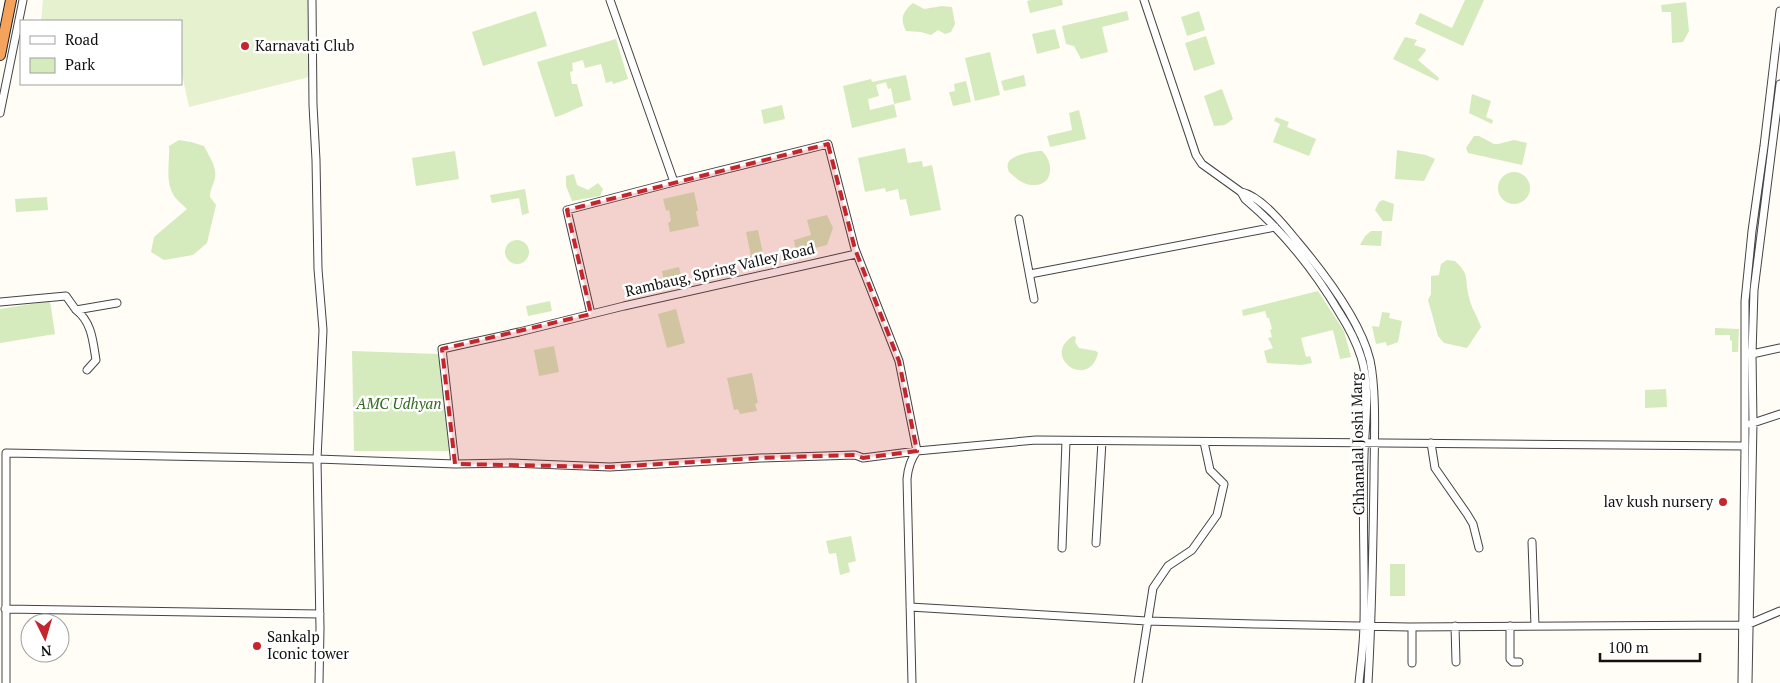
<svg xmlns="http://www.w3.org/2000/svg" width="1780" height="683" font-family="'PT Serif',serif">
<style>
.green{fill:#d5ebbd}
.pitch{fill:#e6f2cf}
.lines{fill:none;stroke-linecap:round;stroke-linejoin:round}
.minor-casing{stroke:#444;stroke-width:9}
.highway-casing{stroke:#222;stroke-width:12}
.minor{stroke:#fff;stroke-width:7}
.highway{stroke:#f5a25d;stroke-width:10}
.marked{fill:#c4262e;fill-opacity:0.2;stroke:#c4262e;stroke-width:4;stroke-dasharray:10 6;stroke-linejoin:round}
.poi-dot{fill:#c4262e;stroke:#fff;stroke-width:2}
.labels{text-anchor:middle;stroke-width:5;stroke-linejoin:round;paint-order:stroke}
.poi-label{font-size:15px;fill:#111;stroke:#fff;text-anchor:start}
.street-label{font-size:15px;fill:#111;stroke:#fff}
.park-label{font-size:15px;font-style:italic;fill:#2f6b1f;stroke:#fff}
</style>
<rect width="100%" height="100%" fill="#fffdf5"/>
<path class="green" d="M1031,0h31l1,5 -33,8 -3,-12z
M1465,0h19l-21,46 -48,-22 5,-11 32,15z
M1686,2l3,29 -6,11 -11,1 -1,-31h-9l-1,-7z
M913,3l11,6 18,-3 10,1 3,17 -4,8 -6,2 -7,-4 -7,5 -10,-3 -15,-1c-6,-12 -4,-19 7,-28z
M536,11l11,35 -64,20 -11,-34z
M1127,11l2,9 -27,7 6,25 -27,7 -7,-13 -8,-2 -4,-18z
M1199,11l6,19 -18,6 -6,-19z
M1055,29l5,19 -23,6 -5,-20z
M1206,36l9,28 -21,7 -9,-28z
M1405,37l12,3 -3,5 12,4 -1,3 -7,8 21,18 -1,3 -45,-22z
M616,39l12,40 -15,5 -1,-3 -6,2 -5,-19 -16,4 -2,-8 -11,3 1,8 -3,1 2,12h5l6,22c-10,3 -18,9 -28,11l-18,-55z
M990,52l10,43 -25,6 -10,-43z
M906,75l5,25 -17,4 -3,-16 -3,1 -2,-7 -10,3 3,11 -11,3 2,11 24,-6 3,13 -45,11 -9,-42 28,-7 1,3z
M1024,75l2,11 -22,5 -3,-10z
M966,81l5,21 -18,4 -4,-14 6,-1 -1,-7z
M1222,89l11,30 -8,6 -11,1 -10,-30z
M1472,94l19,7 -5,16 7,3 -1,4 -23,-11z
M782,105l3,14 -21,5 -3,-14z
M1079,110l7,29 -36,8 -3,-11 25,-6 -3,-17z
M1276,117l13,5 -2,5 29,12 -7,17 -36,-14 7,-18 -6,-3z
M1474,136h5l15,8h4l16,-4 13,3 -5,22 -54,-12 -2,-5z
M179,140l12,2 13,4c4,9 13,20 11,31 -1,7 -5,12 -5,20l6,8 -9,38 -14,12 -29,5 -13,-8 3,-15 33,-28c-4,-4 -11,-9 -14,-15 -8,-14 -3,-32 -4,-48z
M905,148l3,15 14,-2 1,6 9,-2 9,45 -31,6 -4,-17 -6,1 -2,-11 -12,3 -1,-4 -20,4 -7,-34z
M1397,150l29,5 9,4 -11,22 -29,-2z
M455,151l4,28 -43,7 -4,-28z
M1042,151c12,11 12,35 -9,34 -10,0 -17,-7 -24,-13 -1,-3 -2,-6 -1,-8 1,-9 26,-13 34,-13z
M1498 188a16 16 0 1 1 32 0a16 16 0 1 1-32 0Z
M574,174l3,11 11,5 10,-7 5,6 -3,7 -28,5 -6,-15v-10z
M525,189l4,24 -7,2 -3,-17 -27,5 -2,-8z
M694,192l4,18 -2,2 3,14 -29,6 -2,-9 3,-2 -2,-11 -3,1 -3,-12z
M47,197l1,13 -32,2 -1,-13z
M1383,200l11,4 -2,17h-9l-8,-11 4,-8z
M827,215l6,13 -6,17 -31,8 -2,-13 17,-5 -4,-15z
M758,230l7,33 -19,4 -2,-9 7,-2 -5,-24z
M1371,231h11l-1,15 -21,-1 5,-9z
M505 252a12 12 0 1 1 24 0a12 12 0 1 1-24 0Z
M1447,260l8,1c16,15 9,18 14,36 2,11 9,20 12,30l-14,21 -23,-5 -6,-7 -10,-36 3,-6v-18l8,-1 2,-11z
M679,267l4,16 -18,4 -3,-16z
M1318,291l26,40 7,26 -11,2 -7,-29 -32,8 5,19 4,-1 2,7 -10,2 -35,-2 -3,-12 9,-3 -5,-10 4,-1 -2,-7 2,-1 -3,-11h-2l-2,-7 -22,5 -1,-6z
M50,301l5,33 -55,9v-34z
M550,301l2,10 -24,5 -2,-10z
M676,309l9,34 -18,5 -9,-34z
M1382,312l8,1 -1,5 13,3 -4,21 -11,4 -1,-4 -10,2 -4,-18 7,1z
M1715,328l24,1 -1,23h-6v-11l-2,-1v-5h-15z
M1073,336l3,1 -1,5 4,6 17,3 2,2c-9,38 -58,4 -25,-17z
M554,346l5,26 -20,4 -5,-26z
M352,351l87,3 11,97h-96z
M752,373l6,30 -3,1 2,7 -17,3 -2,-5 -4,1 -7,-32z
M1666,389l1,18 -22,1v-18z
M851,536l5,25 -8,2 2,9 -10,3 -4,-22 -7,1 -3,-13z
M1390,564h15v32h-15z"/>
<path class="pitch" d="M43,0h266v77l-120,30 -8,-37v-49h-9l-1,-1 -17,1h-113z"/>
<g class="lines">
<g class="minor-casing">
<path id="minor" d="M312,0l1,105 3,55 2,109 5,61 -6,129 3,169 -1,55
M610,0l64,182 154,-38 27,105 44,112 18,90c-7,9 -9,17 -10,28l5,204
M1144,0l52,155 6,9 39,28 4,7c38,32 69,71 94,113 9,14 17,29 22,45 10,30 4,66 3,98 -2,56 1,112 0,167 0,20 -3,41 -5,61
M0,113l23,-113
M1241,192c20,4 44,34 56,49 27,32 63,79 73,119 7,33 4,84 4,118 -1,68 -2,137 -6,205
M1019,219l15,80
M1030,274l245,-47
M0,302l66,-6 10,14 41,-7
M76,310c16,12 17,32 20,50l-9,10
M591,314l-24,-104 107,-28
M1749,353l3,1 28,-6
M1750,424l30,-10
M1431,443l4,25 32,46 6,10 6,24
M455,464l-13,-115 77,-17 105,-26 232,-52
M1532,542l3,84
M1096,543l6,-102
M1062,548l4,-107
M910,607l237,14 108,3 154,3 334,-2 6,-1 31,-13
M5,609l315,5
M1455,626l1,36
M1510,626v33l3,3h6
M1412,627v36
M6,683v-230l311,6 138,5 56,-1 99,4 150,-9 95,-3 8,3 54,-7 119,-11 709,6
M1138,683l15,-95 15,-22 24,-16 25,-35 7,-31 -14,-14 -6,-28
M1742,683l3,-237v-145l7,-70 12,-85 16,-135
M1748,683l5,-260 -1,-69 2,-64 26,-206"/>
</g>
<g class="highway-casing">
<path id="highway" d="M0,55l11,-55"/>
</g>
<use href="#minor" class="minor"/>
<use href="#highway" class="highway"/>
</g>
<path class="marked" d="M828,144l27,105 44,112 18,90 -54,7 -8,-3 -95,3 -150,9 -155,-3 -13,-115 149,-35 -24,-104z"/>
<g class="poi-dot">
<circle cx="245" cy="46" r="5"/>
<circle cx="1723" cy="502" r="5"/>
<circle cx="257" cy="646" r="5"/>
</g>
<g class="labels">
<g class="poi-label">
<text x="255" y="51">Karnavati Club</text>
<text x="1713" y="507" text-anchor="end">lav kush nursery</text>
<text x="267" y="642">Sankalp<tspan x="267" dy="17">Iconic tower</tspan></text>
</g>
<g class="street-label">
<text transform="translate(720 270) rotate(-13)" y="5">Rambaug, Spring Valley Road</text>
<text transform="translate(1358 444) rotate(-91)" y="5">Chhanalal Joshi Marg</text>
</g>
<g class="park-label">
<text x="399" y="409">AMC Udhyan</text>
</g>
</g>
<rect x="20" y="20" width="162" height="65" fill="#ffffff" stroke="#a0a0a0"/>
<rect x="30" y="36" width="25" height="8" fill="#ffffff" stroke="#a0a0a0"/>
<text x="65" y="45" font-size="15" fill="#111111">Road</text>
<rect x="30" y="58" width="25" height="15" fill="#d5ebbd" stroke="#a0a0a0"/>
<text x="65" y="70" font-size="15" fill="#111111">Park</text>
<g transform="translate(45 638) rotate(175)"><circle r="24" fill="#ffffff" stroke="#a0a0a0"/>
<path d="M0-4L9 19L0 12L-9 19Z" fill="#c4262e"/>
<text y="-8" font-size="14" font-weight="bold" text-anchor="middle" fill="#111111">N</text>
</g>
<path d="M1600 653v8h100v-8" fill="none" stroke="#111111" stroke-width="2.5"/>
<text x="1608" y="653" font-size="15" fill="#111111" stroke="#ffffff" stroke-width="4" paint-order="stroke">100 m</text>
</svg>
